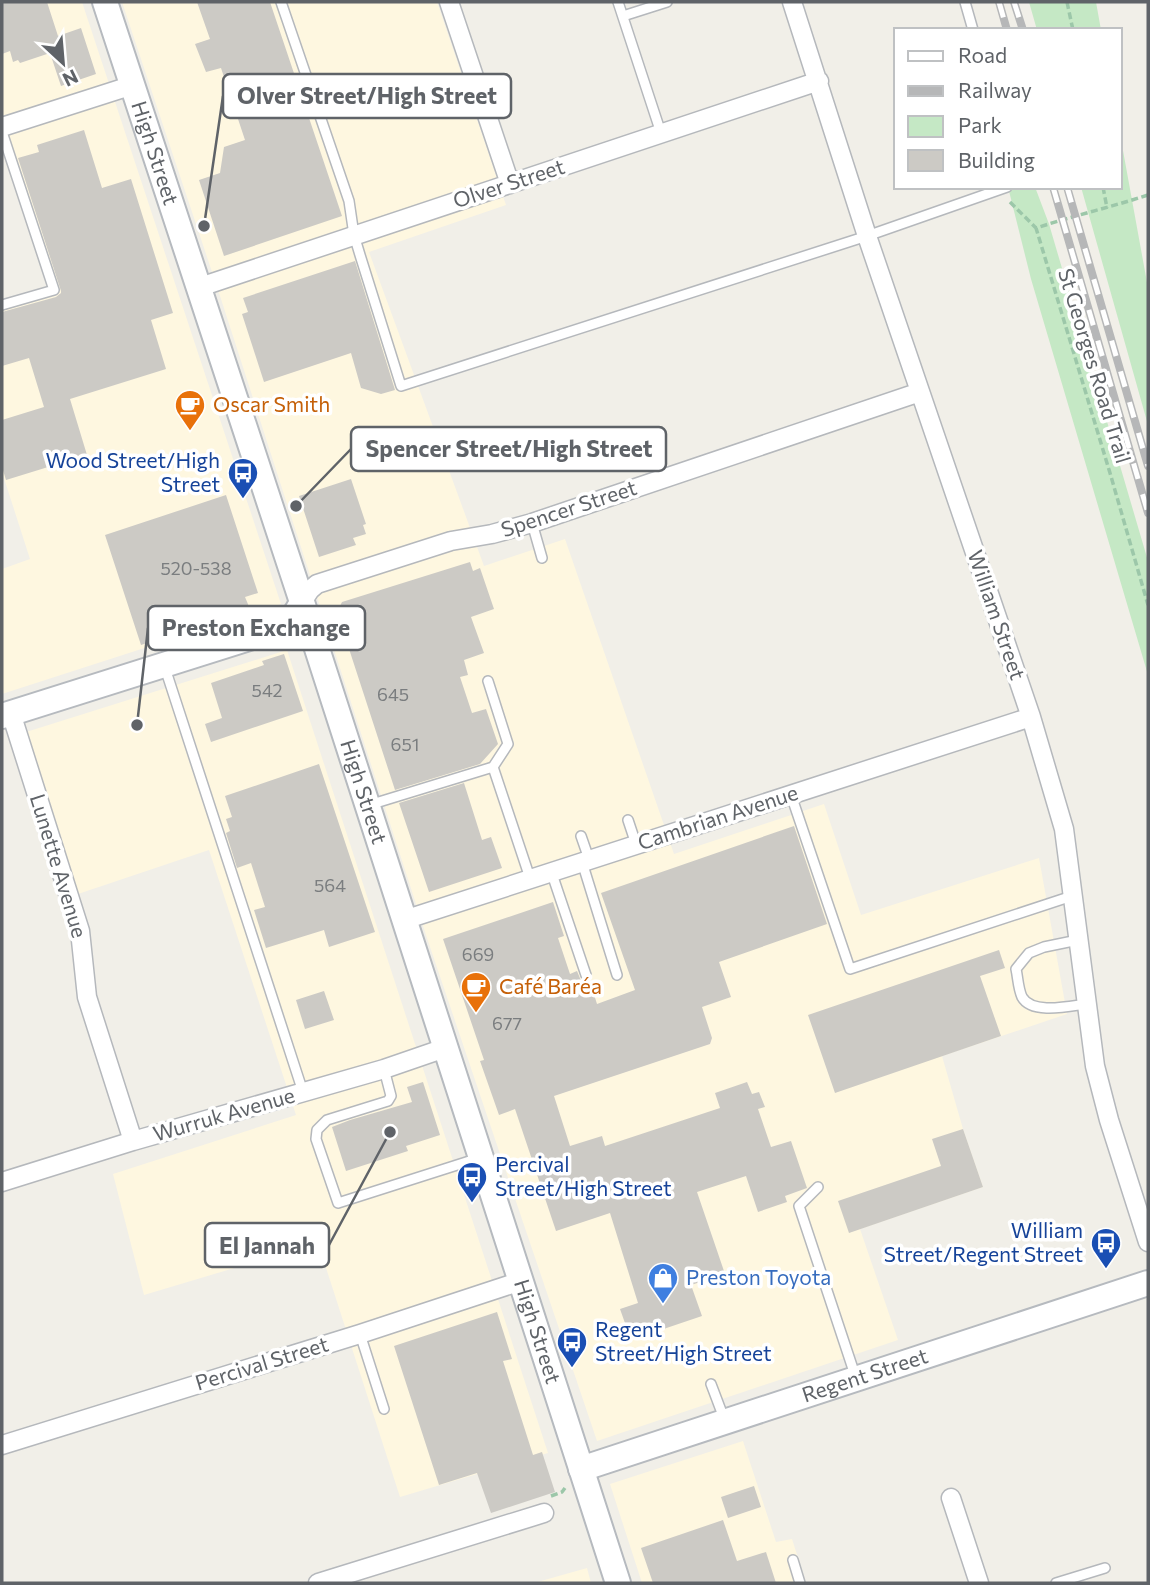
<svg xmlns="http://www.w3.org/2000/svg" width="1150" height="1585" font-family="Commissioner,sans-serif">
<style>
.commercial{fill:#fef7e0}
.green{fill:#c5e8c5}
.building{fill:#cccac5}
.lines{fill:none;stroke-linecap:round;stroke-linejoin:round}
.lane-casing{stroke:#b5b8bc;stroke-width:12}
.street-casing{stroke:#b5b8bc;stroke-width:21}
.secondary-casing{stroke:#b6babf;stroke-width:28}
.path{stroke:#9cc7a9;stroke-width:3.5;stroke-dasharray:7 3.5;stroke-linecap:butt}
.lane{stroke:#fff;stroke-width:9}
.street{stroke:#fff;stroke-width:18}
.secondary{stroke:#fff;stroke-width:24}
.rail-casing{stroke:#b6b7b8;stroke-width:8}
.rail{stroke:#fff;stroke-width:5;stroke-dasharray:16;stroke-linecap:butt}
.labels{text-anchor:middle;stroke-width:7;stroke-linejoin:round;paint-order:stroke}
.number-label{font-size:18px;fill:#7a7d7f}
.street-label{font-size:21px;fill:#5f6368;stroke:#fff}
.food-label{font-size:21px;fill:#c56008;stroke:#fff;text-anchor:start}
.transit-label{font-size:21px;fill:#164399;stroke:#fff;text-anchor:end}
.shop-label{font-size:21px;fill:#366cbe;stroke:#fff;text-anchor:start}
.leader{fill:none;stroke:#5f6368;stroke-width:2.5}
.callout-dot{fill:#5f6368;stroke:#fff;stroke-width:2.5}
.callout{fill:#fff;stroke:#5f6368;stroke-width:2.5}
.callout-label{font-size:23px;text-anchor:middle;font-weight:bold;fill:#5f6368}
</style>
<rect width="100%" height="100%" fill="#f1efe8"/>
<path class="commercial" d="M2,2h80l199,602 -279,90v-125l28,-10 -28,-87v-163l49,-16 -49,-148z
M122,2h315l69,203 -137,47 115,314 81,-27 109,315 150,-50 37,111 178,-57 28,156 -125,42 21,73 20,58 -123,42 38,111 -301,101 -171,-506 -205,-636z
M287,650l261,803 -148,44 -82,-254 -174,52 -31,-121 183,-59 -87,-265 -134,45 -52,-162z
M743,1441l33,101 16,-3 14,44h-164l-32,-99z
M587,1568l4,15h-57z"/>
<path class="green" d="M1029,2h67l5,28h-64z
M1120,134l28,154v137l-67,-238h39z
M1008,187h27l14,37 99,337v114l-117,-396z"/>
<path class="building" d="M2,2h45l11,34 23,-8 15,46 -35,12 -11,-33 -30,10 -2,-3 -5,2 -3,-11 -8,3z
M197,2h73l72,214 -118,40 -25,-76 21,-7 4,-26 21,-7 -24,-72 -15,4 -11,-28 15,-5z
M84,130l18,58 29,-9 42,134 -22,7 15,49 -96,30 17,56 -81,25 -4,-13v-47l42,-13 -15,-49 -27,8v-54l54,-15 5,-4v-2l-43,-133 21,-6 -2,-7z
M355,261l40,129 -14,4 -20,-6 -10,-35 -87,29 -22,-68 6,-2 -5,-14z
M351,479l15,45 -3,1 3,9 -13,4 3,7 -37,12 -20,-61z
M226,495l32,98 -13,4 5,12 -109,36 -36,-110z
M470,562l3,9 7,-3 14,41 -23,8 13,36 -20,7 4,15 -8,2 12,36 14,-4 12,35 -18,20 -85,26 -58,-178 5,-10z
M284,654l19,57 -92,31 -6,-18 17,-6 -11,-35 53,-18 -2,-4z
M319,764l56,168 -46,15 -5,-17 -58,18 -12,-38 11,-3 -14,-44 -14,5 -11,-35 4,-2 -4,-12 6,-2 -7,-21z
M464,783l18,57 9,-3 11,31 -73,24 -30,-89z
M794,826l33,98 -108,38 12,35 -29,10 10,31 -2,6 -156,52 16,50 32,-10 3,10 115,-38 -5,-15 32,-11 5,12 7,-2 6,15 -7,2 13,38 20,-6 16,47 -22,8 2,6 -29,10 -12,-36 -49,16 28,82 -34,11 11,31 -71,24 -11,-31 18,-6 -28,-90 -54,18 -41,-122 -16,6 -19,-54 4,-1 -41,-121 110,-37 11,34 -6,2 12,36 7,-3 7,17 7,-3 6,19 38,-14 -34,-97z
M999,950l6,18 -25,8 21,60 -166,57 -27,-78z
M324,991l10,29 -29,9 -9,-29z
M423,1082l17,53 -34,11 2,5 -62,20 -14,-44 18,-7 62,-18 -5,-15z
M963,1129l20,58 -134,46 -11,-32 103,-35 -9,-27z
M497,1312l15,47 -9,2 30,94 9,-3 13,40 -64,21 -14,-40 -38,12 -45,-139z
M754,1486l7,21 -33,11 -7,-21z
M723,1520l14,41 29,-9 10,31h-123l-12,-35z"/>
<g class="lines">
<g class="lane-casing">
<path id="lane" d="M281,2l68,199 5,34 6,20 41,131 466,-150 140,-49
M618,2l43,131
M965,2l8,28
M623,16l44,-14
M2,132l52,158 -52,15
M532,523l10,35
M165,668l138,424
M493,767l37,111
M791,795l59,174 222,-73
M369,805l124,-38 15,-23 -20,-63
M628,820l8,24
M581,836l8,23
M582,862l35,113
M551,871l35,104
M1078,940l-34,7 -15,6 -13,16c2,9 2,19 6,28 10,18 48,9 64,7
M384,1069l7,27 -3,5 -61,19 -10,10 -1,9 22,64 141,-45
M818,1187l-19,19 57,172
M360,1334l24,75
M711,1384l14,37
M793,1560l7,23
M1056,1583l49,-15"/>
</g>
<g class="street-casing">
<path id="street" d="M449,2l61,182
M792,2l75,234 164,481 33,112 31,237 14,54 39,122
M2,127l131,-42
M200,287l619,-206
M302,602l8,-12 7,-6 134,-43 41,-7 40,-11 388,-131
M11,713l69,218 7,66 46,144
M404,920l627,-203
M2,1182l131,-41 251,-72 61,-21
M2,1445l358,-111 161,-53
M951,1498l28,85
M318,1583l226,-70"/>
</g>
<g class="secondary-casing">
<g id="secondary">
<path id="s1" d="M105,2l197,600 316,981"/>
<path d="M2,716l276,-87c12,-6 18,-15 24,-27"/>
<path id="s2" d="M581,1469l567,-186"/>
</g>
</g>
<path class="path" d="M1067,2l6,28
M1103,187l4,21
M1148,195c-37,12 -75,21 -112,33l74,245 38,132
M1010,202l26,26
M551,1496l11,-4 3,-4"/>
<use href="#lane" class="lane"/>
<use href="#street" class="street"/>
<use href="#secondary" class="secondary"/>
<g class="rail-casing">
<path id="rail" d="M999,2l8,28
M1014,2l9,28
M1053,187l95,326
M1067,187l81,279"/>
</g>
<use href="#rail" class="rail"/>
</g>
<defs>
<g id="cafe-pin" transform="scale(1.575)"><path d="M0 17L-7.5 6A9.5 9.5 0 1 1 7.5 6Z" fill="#e8710a" stroke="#fff"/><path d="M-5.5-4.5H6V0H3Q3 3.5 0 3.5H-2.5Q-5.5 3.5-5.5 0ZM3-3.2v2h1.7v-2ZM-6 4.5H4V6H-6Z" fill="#fff"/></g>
<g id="bus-pin" transform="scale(1.575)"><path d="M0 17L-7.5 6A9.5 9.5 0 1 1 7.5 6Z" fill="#1a4fb4" stroke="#fff"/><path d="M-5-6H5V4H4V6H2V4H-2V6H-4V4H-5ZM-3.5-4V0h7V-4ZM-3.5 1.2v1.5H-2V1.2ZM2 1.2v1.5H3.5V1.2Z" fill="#fff"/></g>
<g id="shop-pin" transform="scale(1.575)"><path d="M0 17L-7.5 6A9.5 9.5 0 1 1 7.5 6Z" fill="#3f7fe0" stroke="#fff"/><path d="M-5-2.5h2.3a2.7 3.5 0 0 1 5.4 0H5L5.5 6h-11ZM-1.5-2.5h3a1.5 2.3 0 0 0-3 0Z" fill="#fff"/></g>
</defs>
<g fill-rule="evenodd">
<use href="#cafe-pin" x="190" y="405"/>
<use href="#bus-pin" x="243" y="473"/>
<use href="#cafe-pin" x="476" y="987"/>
<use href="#bus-pin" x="472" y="1177"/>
<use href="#bus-pin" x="1106" y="1243"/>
<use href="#shop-pin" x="663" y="1278"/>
<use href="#bus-pin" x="572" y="1342"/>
</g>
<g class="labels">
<g class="number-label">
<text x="196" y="575">520-538</text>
<text x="267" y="697">542</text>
<text x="393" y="701">645</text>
<text x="405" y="751">651</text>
<text x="330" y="892">564</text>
<text x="478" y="961">669</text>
<text x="507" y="1030">677</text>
</g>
<g class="street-label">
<text dy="7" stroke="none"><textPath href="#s1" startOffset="159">High Street</textPath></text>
<text transform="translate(509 184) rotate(-18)" y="7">Olver Street</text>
<text transform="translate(1094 366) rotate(73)" y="7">St Georges Road Trail</text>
<text transform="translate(569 509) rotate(-18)" y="7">Spencer Street</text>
<text transform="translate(996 615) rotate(71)" y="7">William Street</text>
<text dy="7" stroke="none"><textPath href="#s1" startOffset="831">High Street</textPath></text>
<text transform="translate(718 818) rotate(-18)" y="7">Cambrian Avenue</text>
<text transform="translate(58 866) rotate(73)" y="7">Lunette Avenue</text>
<text transform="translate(224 1115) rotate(-16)" y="7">Wurruk Avenue</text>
<text dy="7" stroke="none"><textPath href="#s1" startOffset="1398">High Street</textPath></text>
<text transform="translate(262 1364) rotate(-17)" y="7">Percival Street</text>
<text dy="7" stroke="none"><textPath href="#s2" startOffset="299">Regent Street</textPath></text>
</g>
<g class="food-label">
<text x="213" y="412">Oscar Smith</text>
<text x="499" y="994">Café Baréa</text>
</g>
<g class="transit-label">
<text x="220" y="468">Wood Street/High<tspan x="220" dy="24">Street</tspan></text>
<text x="495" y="1172" text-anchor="start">Percival<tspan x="495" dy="24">Street/High Street</tspan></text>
<text x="1083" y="1238">William<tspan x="1083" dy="24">Street/Regent Street</tspan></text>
<text x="595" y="1337" text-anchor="start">Regent<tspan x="595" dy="24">Street/High Street</tspan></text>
</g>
<g class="shop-label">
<text x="686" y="1285">Preston Toyota</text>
</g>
</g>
<path class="leader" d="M204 226L223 96M296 506L351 449M137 725L148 628M390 1132L329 1245"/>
<g class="callout-dot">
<circle cx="204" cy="226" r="7"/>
<circle cx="296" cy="506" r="7"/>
<circle cx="137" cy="725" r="7"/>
<circle cx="390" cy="1132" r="7"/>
</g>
<g class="callout">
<rect x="223" y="74" width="288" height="44" rx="7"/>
<rect x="351" y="427" width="315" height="44" rx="7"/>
<rect x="148" y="606" width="217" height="44" rx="7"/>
<rect x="205" y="1223" width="124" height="44" rx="7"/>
</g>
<g class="callout-label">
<text x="367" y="104">Olver Street/High Street</text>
<text x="509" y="457">Spencer Street/High Street</text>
<text x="256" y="636">Preston Exchange</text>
<text x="267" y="1254">El Jannah</text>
</g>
<rect width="1150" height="1585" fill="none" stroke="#5f6368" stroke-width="7"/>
<rect x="894" y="28" width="228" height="161" fill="#ffffff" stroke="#bfc1c3" stroke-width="2"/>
<rect x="908" y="51" width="35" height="10" fill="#ffffff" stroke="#bfc1c3" stroke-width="2"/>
<text x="958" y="63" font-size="21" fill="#5f6368">Road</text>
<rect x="908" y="86" width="35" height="10" fill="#b6b7b8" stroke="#bfc1c3" stroke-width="2"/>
<text x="958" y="98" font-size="21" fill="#5f6368">Railway</text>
<rect x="908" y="116" width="35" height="21" fill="#c5e8c5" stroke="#bfc1c3" stroke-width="2"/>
<text x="958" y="133" font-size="21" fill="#5f6368">Park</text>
<rect x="908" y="150" width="35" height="21" fill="#cccac5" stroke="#bfc1c3" stroke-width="2"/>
<text x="958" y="168" font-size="21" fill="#5f6368">Building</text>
<g transform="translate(63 63) rotate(154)" stroke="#ffffff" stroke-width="5" paint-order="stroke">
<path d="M0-5L12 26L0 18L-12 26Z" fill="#5f6368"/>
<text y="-10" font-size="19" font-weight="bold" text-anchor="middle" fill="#5f6368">N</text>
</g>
</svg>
